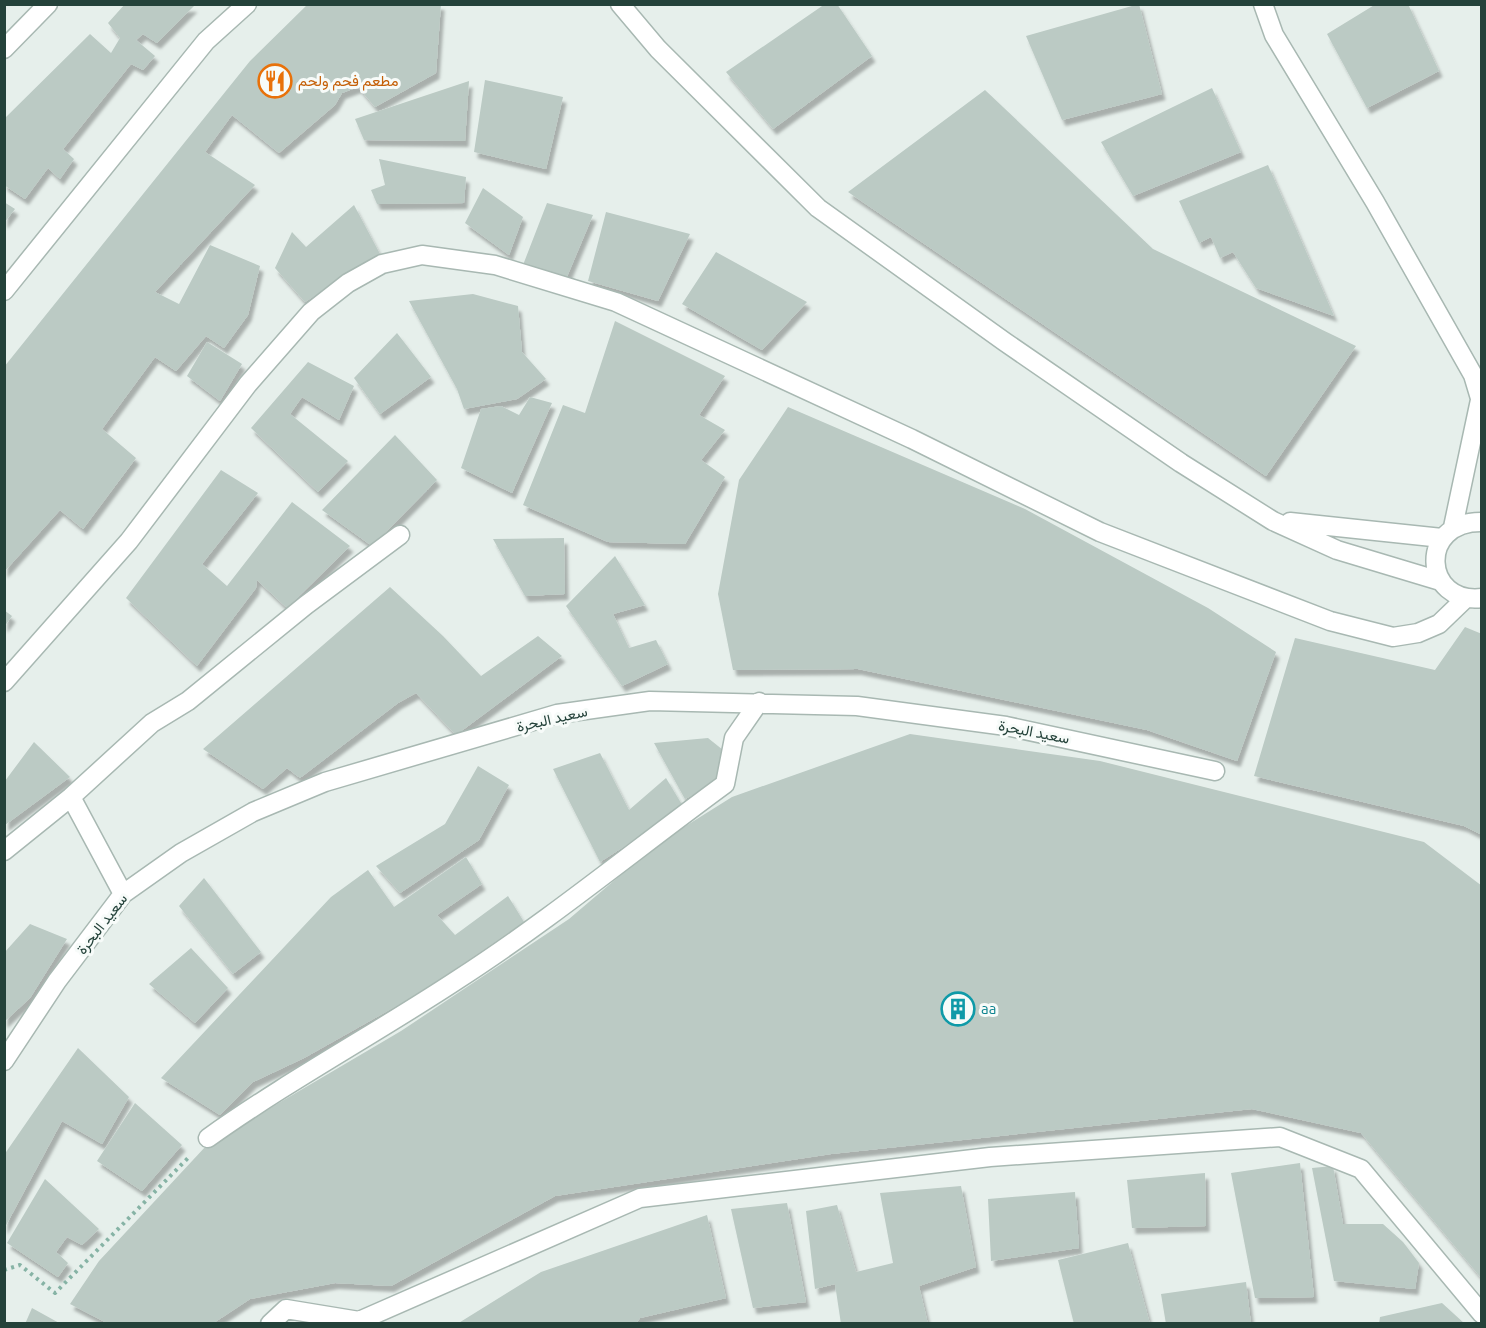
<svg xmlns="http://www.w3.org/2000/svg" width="1486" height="1328" font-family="Ubuntu,Vazirmatn,sans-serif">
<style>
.building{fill:#bbcac4;filter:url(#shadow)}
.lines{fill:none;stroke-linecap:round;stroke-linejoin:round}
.minor-casing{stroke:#a8b8b2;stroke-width:21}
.path{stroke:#86b3a5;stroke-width:4;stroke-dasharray:3 4.5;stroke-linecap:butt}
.minor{stroke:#fff;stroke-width:18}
.labels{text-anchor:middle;stroke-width:6;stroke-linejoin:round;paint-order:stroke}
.food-label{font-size:15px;fill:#c56008;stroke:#f7fbf9;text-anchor:start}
.street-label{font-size:15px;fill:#24423a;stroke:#f7fbf9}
.culture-label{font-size:15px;fill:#0d838f;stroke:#f7fbf9;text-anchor:start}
</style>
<defs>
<filter id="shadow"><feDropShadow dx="3.5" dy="6" stdDeviation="1.5" flood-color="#0004"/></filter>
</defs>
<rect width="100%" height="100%" fill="#e6efeb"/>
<path class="building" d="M125,4l69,2 -37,37 -14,-9 -7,6 19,16 -12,14 -12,-6 -68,85 11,10 -14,20 -12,-11 -23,31 -21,-14v-66l86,-85 21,19 9,-15 -12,-15z
M308,4h133l-5,69 -61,34 -17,-20 -16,6 -7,12 -56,48 -47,-38 -27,37 50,33 -100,107 24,12 31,-59 50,21 -12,49 -24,33 -18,-12 -30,35 -21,-14 -53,72 34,29 -53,71 -23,-19 -56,62v-205l246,-306z
M825,4h12l35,52 -99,73 -47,-57z
M1139,4l23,90 -100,26 -36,-84z
M1376,4h32l31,67 -72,37 -40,-74z
M485,80l78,17 -17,72 -72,-17z
M469,81l-4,60 -101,-1 -9,-21z
M1212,88l29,64 -108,44 -32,-54z
M985,90l168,159 203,97 -90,130 -418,-284z
M379,159l87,18 -2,26 -87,1 -6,-14 14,-5z
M1268,165l33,75 33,76 -78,-28 -23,-36 -13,6 -9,-21 -12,6 -20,-42z
M483,188l40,29 -14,38 -44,-32z
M4,202l11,7 -11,14z
M547,203l46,12 -27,64 -43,-14z
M354,205l26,49 -75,48 -30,-34 17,-36 14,15z
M606,212l84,22 -32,67 -70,-20z
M716,252l91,50 -45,48 -80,-46z
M473,294l45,12 4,46 24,27 -29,20 -53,10 -7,-20 -48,-88z
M615,321l110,55 -26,39 26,15 -24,30 24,17 -40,67 -77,-2 -85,-37 40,-100 22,8z
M397,333l34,44 -51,37 -26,-36z
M207,342l35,22 -22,37 -33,-25z
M308,362l46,24 -15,34 -37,-23 -12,17 58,47 -30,31 -67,-64z
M530,397l22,6 -40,90 -51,-25 20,-59 20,-3 18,9z
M788,407l237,102 183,99 68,44 -39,109 -90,-31 -289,-61 -125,1 -15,-76 21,-114z
M395,435l42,45 -65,66 -50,-36z
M221,470l37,23 -56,71 25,22 65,-84 58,44 -63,62 -30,-28 -1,8 -59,78 -71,-68z
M564,538l1,56 -40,2 -32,-57z
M615,556l30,49 -32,9 16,34 27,-8 12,24 -46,22 -56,-80z
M390,587l53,49 38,40 57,-40 24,20 -106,79 -40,-42 -18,10 -98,75 -13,-10 -24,21 -60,-40z
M4,610l8,6 -8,11z
M1465,627l17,7v201l-18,-9 -210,-50 41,-138 140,32z
M910,734l190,27 324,81 58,44v393l-121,-146 -109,-24 -421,45 -276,42 -164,90 -56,-3 -85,16 -38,25h-103l-39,-20 29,-43 107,-115 195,-115 168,-112 88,-75 75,-47z
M708,738l15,12 -1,31 -37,18 -31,-56z
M34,742l36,35 -65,48v-44z
M600,753l29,57 37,-32 18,30 -84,54 -47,-93z
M478,766l31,19 -30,55 -79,53 -24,-27 69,-42z
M466,857l16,27 -45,31 18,20 53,-39 16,26 -101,69 -119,67 -51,24 -33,33 -59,-37 170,-181 37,-27 26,37z
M204,878l57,74 -28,22 -54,-68z
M30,924l37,15 -37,59 -26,24v-69z
M191,948l37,40 -33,35 -46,-39z
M78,1048l51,49 -27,47 -40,-23 -58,108v-74z
M135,1103l47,42 -40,46 -45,-30z
M1300,1163l14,134 -59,1 -24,-125z
M1333,1166l10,58h40l20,18 16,21 -4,26 -81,-8 -22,-113z
M1205,1173l1,53 -74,2 -5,-48z
M45,1179l54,50 -17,16 -15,-8 -11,15 12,11 -10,14 -51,-34z
M961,1186l15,81 -57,19 9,38h-87l-6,-40 -20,5 -9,-78 31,-6 19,67 37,-9 -13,-70z
M1075,1192l4,56 -88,13 -3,-62z
M787,1203l19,99 -53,6 -22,-99z
M707,1215l19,83 -86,20 -4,6h-179l84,-52z
M1128,1243l22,81h-76l-16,-64z
M1246,1282l5,42h-85l-5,-30z
M1442,1303l23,21h-86l1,-7z
M32,1308l29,16h-36z"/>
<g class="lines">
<g class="minor-casing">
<path id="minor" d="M620,4l38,45 160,159 187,134 176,121 92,58 64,29 103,31
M1263,4l11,31 101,167 98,173 9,30
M4,49l44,-45
M4,291l202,-250 41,-37
M1290,522l152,16
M1482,522c-65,-1 -59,83 0,76
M1453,527l27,-127
M4,682l125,-141 119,-157 63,-72 37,-29 34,-19 40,-9 73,10 121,37 296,137 188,93 230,89 63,16 25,-4 21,-9 26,-25
M71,797l52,97
M4,851l67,-54 81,-74 36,-22 118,-96 94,-70
M4,1061l53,-80 66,-87 58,-41 72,-41 72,-30 232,-68 93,-13 207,5 149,20 209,45
M208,1138c80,-57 167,-104 249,-158 93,-60 179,-131 268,-196l9,-46 25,-36
M270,1324l16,-15 73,12 281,-123 350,-41 290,-20 81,32 121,145"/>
</g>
<path class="path" d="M4,1270l16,-5 35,28 134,-136"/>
<use href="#minor" class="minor"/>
</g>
<defs>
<g id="restaurant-ring" transform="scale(1.725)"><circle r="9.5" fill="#f7fbf9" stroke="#e8710a" stroke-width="1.5"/><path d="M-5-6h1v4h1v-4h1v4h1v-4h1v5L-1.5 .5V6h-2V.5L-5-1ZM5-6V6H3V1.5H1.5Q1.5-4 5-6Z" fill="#e8710a"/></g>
<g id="building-ring" transform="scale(1.725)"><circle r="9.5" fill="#f7fbf9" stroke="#0f9aa8" stroke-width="1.5"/><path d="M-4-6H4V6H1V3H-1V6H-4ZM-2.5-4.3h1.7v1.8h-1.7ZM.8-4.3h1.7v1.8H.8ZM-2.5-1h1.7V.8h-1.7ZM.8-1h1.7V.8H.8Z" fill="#0f9aa8"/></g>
</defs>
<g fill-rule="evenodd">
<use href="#restaurant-ring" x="275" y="81"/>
<use href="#building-ring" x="958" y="1009"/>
</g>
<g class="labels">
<g class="food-label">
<text x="298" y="86">مطعم فحم ولحم</text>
</g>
<g class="street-label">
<text transform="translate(552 719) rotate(-13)" y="5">سعيد البحرة</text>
<text transform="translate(1034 732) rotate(11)" y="5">سعيد البحرة</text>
<text transform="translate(102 924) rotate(-52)" y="5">سعيد البحرة</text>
</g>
<g class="culture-label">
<text x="981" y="1014">aa</text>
</g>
</g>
<rect width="1486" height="1328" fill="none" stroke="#24423a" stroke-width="12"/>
</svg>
